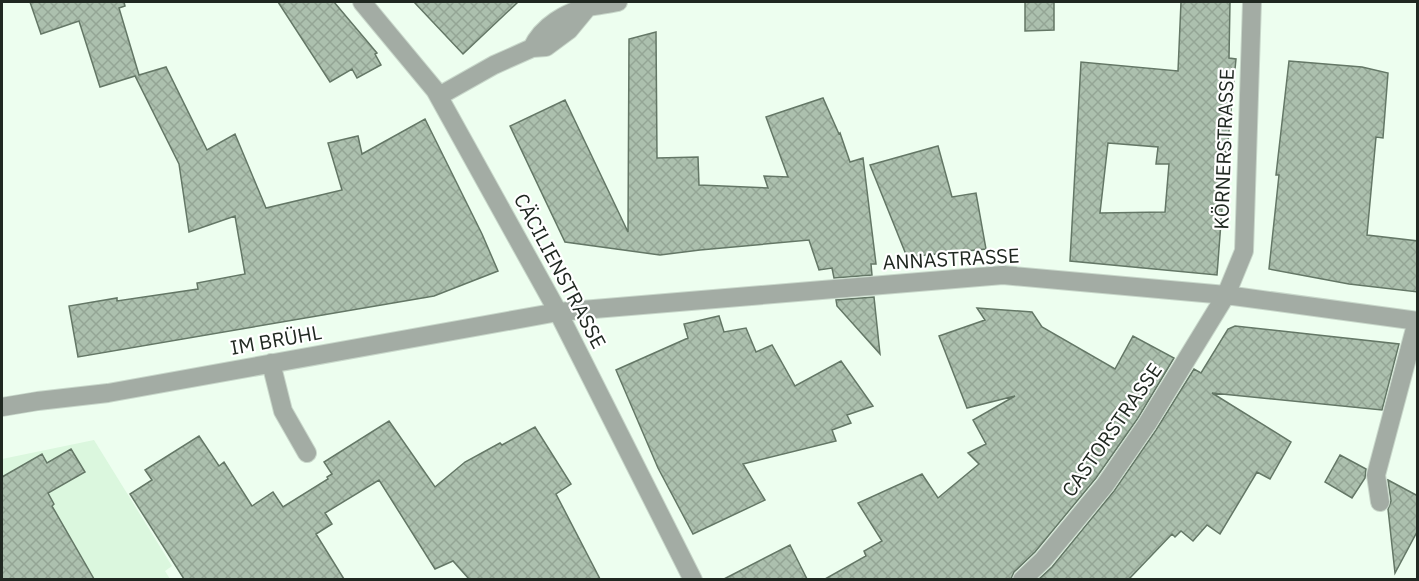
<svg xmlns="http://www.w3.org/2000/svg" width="1419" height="581" font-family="'IBM Plex Sans',sans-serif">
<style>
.built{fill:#dbf7de}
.building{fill:url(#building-cross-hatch);stroke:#647766;stroke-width:1.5;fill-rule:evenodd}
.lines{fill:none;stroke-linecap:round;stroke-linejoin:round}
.minor-casing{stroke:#c8d7ca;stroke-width:20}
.minor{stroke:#a3aca4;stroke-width:18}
.labels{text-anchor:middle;stroke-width:4.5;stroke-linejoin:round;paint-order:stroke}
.street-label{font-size:20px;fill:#202821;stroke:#fff}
</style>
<defs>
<pattern id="building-cross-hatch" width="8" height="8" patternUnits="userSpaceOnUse" patternTransform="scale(1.5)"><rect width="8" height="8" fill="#acc0ae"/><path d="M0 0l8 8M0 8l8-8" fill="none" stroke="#94a595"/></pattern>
</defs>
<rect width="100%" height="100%" fill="#edfeef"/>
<path class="built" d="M94,440l78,126 -7,5 5,8h-168v-120z"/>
<path class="building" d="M30,2h94l1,4 -6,2 20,67 27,-8 41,83 28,-16 31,74 76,-18 -14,-47 30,-7 4,18 63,-35 57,115 16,37 -64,25 -356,61 -9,-51 48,-8v3l81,-12 -1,-6 48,-9 -10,-58 -46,16 -10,-68 -44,-88 -35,11 -21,-66 -38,13z
M278,2h56l43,51 -2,1 6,11 -24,13 -5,-9 -22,13z
M414,2h104l-55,52z
M1025,2h29v28l-29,1z
M1181,2h49l-1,56 7,1 -9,93 -3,-1 -5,58h3l-5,66 -147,-14 11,-199 97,9zM1108,143l50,4 -2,17h13l-4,48 -65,1z
M656,32l1,126 41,-1 1,28 69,3 -4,-12 24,1 -22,-60 57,-19 16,36 1,-1 10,29 13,-4 13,106h-5l1,11 -38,3 -2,-10 -13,2 -10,-30 -109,10 -40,5 -95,-13 -55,-116 55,-26 63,132 1,-193z
M1289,61l73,6 26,6 -5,65 -7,-1 -9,98 51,6v51l-69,-8 -80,-15 10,-94h-3z
M938,146l14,51 24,-4 10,56 -79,8 -37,-92z
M874,297l6,57 -43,-48 -1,-6z
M977,308l55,4 10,15 73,42 18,-33 41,22 -36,60 -42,60 -61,74 -21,20 -3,7h-186l41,-23 -2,-5 18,-10 -24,-38 64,-29 16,24 41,-34 -11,-11 18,-9 -13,-24 42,-24 -48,12 -28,-72 46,-16z
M719,316l5,16 22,-4 10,24 16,-7 23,41 46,-25 32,45 -26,9 4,8 -19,7 4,11 -93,23 22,36 -72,34 -35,-66 -42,-98 72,-32 -4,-14z
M1235,326l164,18 -17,66 -170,-17 79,49 -21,37 -13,-7 -37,62 -13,-9 -14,16 -12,-10 -6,6 -3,-3 -43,45h-90l13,-12 62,-76 42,-61 38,-61 7,4 27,-44z
M389,421l46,66 30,-25 35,-19 2,2 33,-18 36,57 -15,10 44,85h-131l-16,-18 -18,8 -56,-89 -54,33 7,11 -16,10 28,45h-160l-54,-85 22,-14 -7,-10 54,-34 20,30 5,-4 28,44 21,-14 10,15 45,-28 -1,-2 5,-3 -8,-12z
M71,449l14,23 -37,21 6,11 -2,2 42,73h-92v-102l40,-23 5,9z
M1340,455l26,14 -1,9 -13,20 -27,-16z
M1388,480l30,16v34l-23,43 -7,-64 3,-8z
M790,545l17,34h-83z"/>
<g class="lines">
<g class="minor-casing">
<path id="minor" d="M362,2l73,88 123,222 135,268
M532,48c10,-22 34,-36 57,-41 10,-2 20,-3 29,-5
M439,96l55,-31 38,-17 14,-1 23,-17 19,-23v-5
M271,363l12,48 24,42
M2,407l36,-6 70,-8 450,-81 445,-37 223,20 192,26
M1380,502l-4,-27 41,-154
M1022,580l21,-20 62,-75 42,-61 79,-129 18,-44 8,-249"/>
</g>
<use href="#minor" class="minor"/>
</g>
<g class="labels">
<g class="street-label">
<text transform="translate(1224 149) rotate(-88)" y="7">KÖRNERSTRASSE</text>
<text transform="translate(951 259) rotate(-3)" y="7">ANNASTRASSE</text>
<text transform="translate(560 271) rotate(62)" y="7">CÄCILIENSTRASSE</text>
<text transform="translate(276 340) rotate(-10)" y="7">IM BRÜHL</text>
<text transform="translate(1112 430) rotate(-55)" y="7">CASTORSTRASSE</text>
</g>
</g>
<rect width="1419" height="581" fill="none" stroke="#202821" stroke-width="6"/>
</svg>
